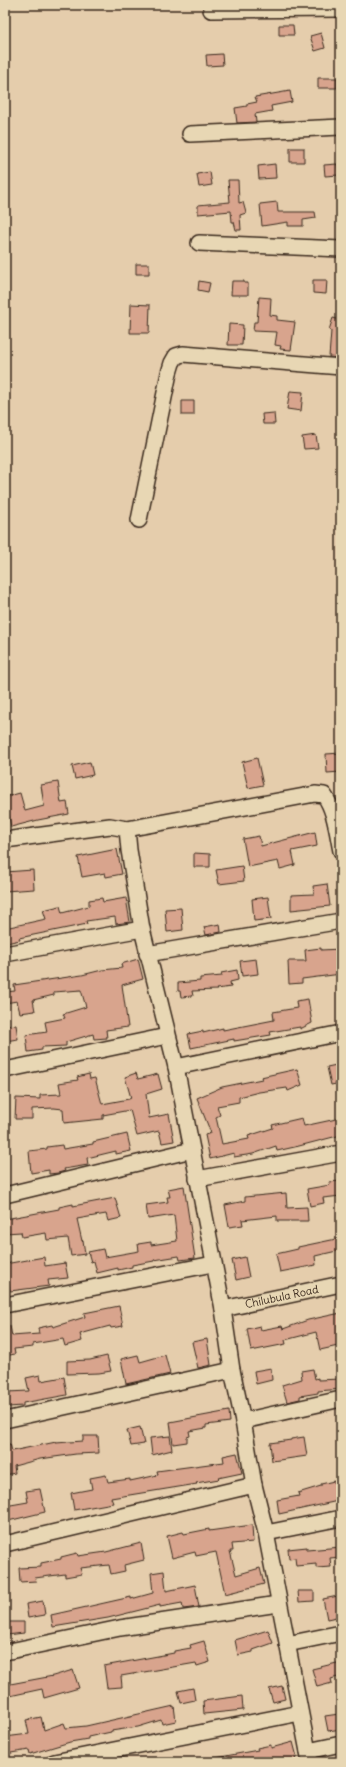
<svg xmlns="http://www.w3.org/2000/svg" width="346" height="1767" font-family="Delius,sans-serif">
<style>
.building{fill:#d8a48d;stroke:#3b2a1e}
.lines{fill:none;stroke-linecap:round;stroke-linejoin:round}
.street-casing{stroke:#3b2a1e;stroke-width:18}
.street{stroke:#e8d7b4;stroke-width:15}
.labels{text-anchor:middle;stroke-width:3.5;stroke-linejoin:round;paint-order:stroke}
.street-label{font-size:11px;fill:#3b2a1e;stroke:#e8d7b4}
</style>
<rect width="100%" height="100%" fill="#e5cdac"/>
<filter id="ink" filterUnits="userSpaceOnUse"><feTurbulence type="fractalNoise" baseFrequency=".025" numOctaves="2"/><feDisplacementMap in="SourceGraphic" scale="8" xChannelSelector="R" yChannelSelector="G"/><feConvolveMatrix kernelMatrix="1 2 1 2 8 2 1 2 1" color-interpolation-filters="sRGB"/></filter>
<g filter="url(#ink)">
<path class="building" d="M279,25h14l1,10h-15z
M321,33l4,15 -10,3 -5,-15z
M222,54l1,11 -16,1 -1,-11z
M318,78h19v10h-19z
M290,91l2,11 -21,4 1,5 -17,3 1,8 -19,1 -2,-15 12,-2v-2l10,-2 -2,-5z
M290,148h14v14h-14z
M275,164l1,14 -17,1 -1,-13z
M337,164l2,11 -14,1 -1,-11z
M210,172l2,13 -13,2 -2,-13z
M228,180h10l1,23 4,-1 3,11 -6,2 1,15h-5l-2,-8h-2l-1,-11 -33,3v-9l32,-3z
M277,202l1,10h37l1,6 -13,2v6h-15v-4l-26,4 -2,-22z
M136,264h13v10h-13z
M313,280h14l-1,14 -13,-1z
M199,281l11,2 -2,9 -10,-2z
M232,281h12v2h4v12h-17z
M259,297l12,1 -1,17 7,1v4l18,2 -4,28 -11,-1 1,-3 -6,-1 2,-13 -24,-1 1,-9h3z
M131,304l19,1 -1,28h-19z
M333,318l8,2v38l-12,-1 2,-26 -2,-1z
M229,324l14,1 -1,20h-14z
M290,391l13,1 -2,19 -14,-2z
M182,401h12v14h-12z
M274,413l1,11h-12l-1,-10z
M316,435l2,13 -14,1 -2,-12z
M341,753v19l-14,1 -1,-19z
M257,758l6,27 -15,3 -6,-26z
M90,762l3,13 -18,4 -3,-13z
M58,782l3,21 6,-1 2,12 -31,6 -27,7 -6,-30 15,-4 5,18 19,-5 -3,-21z
M315,832l2,14 -25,5 3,14 -15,4 -2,-8 -30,6 -5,-28 16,-3 2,10z
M117,849l5,25 -16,3 -1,-4 -23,4 -4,-20z
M194,853l16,1v13h-16z
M242,866l2,15 -25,3 -3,-14z
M33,870l1,19 -29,2v-19z
M327,884l3,22 -39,4v-15l23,-1 -1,-8z
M268,897l3,22 -17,2 -2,-22z
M102,898l1,4 23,-4 4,24 -14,2 -1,-7 -29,4 1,3 -68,14 1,2 -14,3 -1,-15 41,-9 -3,-9 17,-4 2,7 27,-7v-6z
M181,908l2,22 -16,2 -2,-23z
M220,924l1,8 -15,3 -2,-8z
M321,948v2l20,-1v25l-39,5v4l-13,1 -1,-23h18l-1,-11z
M138,959l5,20 -21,6 6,42 -22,3 1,8 -13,1 -1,-5 -27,8v4l-24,1v3l-14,2 -2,-17 21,-3 -2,-10 20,-4 -2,-4 23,-7 -5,-17 -27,2v3l-21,5 2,11 -15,2 -3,-12 -12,2v-11l10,-1 -1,-6 68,-10 20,-5 20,-2 -1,-4z
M256,959l2,15 -16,2 -2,-15z
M237,970l1,10 -8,2 1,5 -15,2 1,1 -25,1 1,5 -12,1 -1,-6h-2v-8l22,-2v-3l22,-2 -1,-3z
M308,999l4,24 -12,6v-2l-30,5 1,3 -37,6v-2l-43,9 -3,-14 15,-3v2l20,-5v2l51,-10 -1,-8 24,-4 -1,-7z
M16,1025l2,14 -13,2v-15z
M341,1064v19l-10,2 -4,-18z
M297,1069l5,16 -14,6 -1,-3 -28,4 -20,5v5l-22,4 3,9 -4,2 6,27 27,-5 -1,-3 25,-8 -1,-3 30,-7 2,8 37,-8v17l-42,11 -22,5 -1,-5 -23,8 -19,3v-4l-24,6 -5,-24 6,-2 -14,-35 25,-11 40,-8 -1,-2z
M136,1073l2,6 20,-5 4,15 -16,5 3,24 20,-4 5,27 -12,2 -3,-12 -22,5 -7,-26 -27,5v4l-39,4 -1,-14 -9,-1 -22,1v10h-17l1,-21 24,1v-4l21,-1 -2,-11 19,-3 -1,-3 12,-3 1,5 5,-1 7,26 27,-5 2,-1 -6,-21z
M127,1134l4,17 -15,3v-3l-29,7 1,7 -24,4 1,2 -7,2 -9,1v-4l-18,3 -2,-22 18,-2v-2l15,-2 1,4 30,-5v-2z
M341,1181v15l-18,2 1,5 -14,3 -3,-17 23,-4 -1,-3z
M184,1186l11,72 -15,2 -1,-4 -25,4v1l-22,4v2l-14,3v-2l-21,5 -3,-12 -3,1 -3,-10 15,-3 2,8 34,-6 -1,-7 13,-2v3l26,-4 -3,-26 -26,4 -2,-14 22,-3 -1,-5h3l-2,-8z
M286,1193l1,15 20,-1 1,14h-31v-5l-35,4 1,5 -14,2 -4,-22 20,-4v-4z
M115,1198l6,20 -13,3 -2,-7 -29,5 5,22 1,-1 2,14 -14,2 -3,-18 -21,2 -1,-7 -24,4 -1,-5 -16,1v-14l54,-10v-2l14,-3v2z
M341,1238v12l-26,6 1,9 -36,7 -4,-18 22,-5v-2z
M44,1257l1,9 20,-3 3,15 -20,2 1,6 -39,5 -5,-27z
M245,1257l4,20 -13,3 -4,-20z
M119,1306l4,20 -12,2 -1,-2 -30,8 2,7 -17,5 -2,-7 -30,5v3l-19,2 1,5 -10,2v-29l5,-1 2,10 27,-2 -1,-6 14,-3 1,2 32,-10 -1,-4z
M341,1313v24l-4,1 1,8 -18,4 -4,-18 -31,8 1,4 -35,7 -4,-22 13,-3 1,4 21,-4 1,3 25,-9z
M207,1339l4,26 -13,3 -6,-26z
M138,1355l2,7 25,-7 5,19 -44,10 -5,-25z
M107,1356l4,15 -12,2 -32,1v-13l23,-1z
M271,1368l1,12 -16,4 -2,-13z
M313,1369l2,10 3,-1v2l23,-1v10l-23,2v2l-18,3v3l-13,3 -5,-17 20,-6 -1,-8z
M40,1375l1,6 23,-4 3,18 -44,8v3l-15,1 -1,-15 22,-1 -3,-13z
M229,1411l1,11 -24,3v3l-17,3 1,5 -3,1v5l-14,2 -3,-22z
M140,1427l4,17 -13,2 -4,-16z
M83,1436h15l1,17 -23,1 -36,5 -26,7 1,7 -10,2v-31h5l2,7 44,-9v1l27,-2z
M170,1436l2,14 -20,5 -2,-17z
M304,1437l3,19 -35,5 -2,-18 21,-3v-1z
M237,1453l5,20 -24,5 1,1 -23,4 1,1 -86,14 2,5 -39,7 -3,-17 21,-4 -2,-11 16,-3 2,7 22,-3v2l28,-6 -1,-4 67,-9 -1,-6z
M334,1481l4,20 -59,13 -2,-14 22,-4 -1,-3 23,-7v-2z
M40,1489l5,23 -37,9 -3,-15 23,-4 -2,-11z
M252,1525l1,17 -21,2 1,7h-3l6,24 24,-7 4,16 -39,10 -9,-42 -20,4 -1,-4 -23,6 -5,-22 16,-4 1,2 25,-5v2z
M141,1543l3,17 -20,5 1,6 -14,3 -2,-9 -29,3 2,6 -17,3v-3l-30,4 1,3 -16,1 -1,-14 22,-1v-4l20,-4v-2l16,-4 1,3 28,-4z
M307,1547v3l34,-3v10l-11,1 1,9 -15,1v-4l-20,2 -1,-8 -6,1 -1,-10z
M164,1571l2,20 29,-6 4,22 -16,2 -1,-6 -22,4v-2l-52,13 -55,9 -2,-12 80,-18v2l22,-6 -2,-20z
M298,1591h16v10l-15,1z
M338,1596l3,20 -14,3 -4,-20z
M43,1601l2,14 -17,3 -2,-14z
M7,1622h17v11l-17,2z
M268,1630l5,13 -20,7v2l-15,3 -3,-15z
M204,1641l6,21 -13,4 -1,-3 -75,13 1,11 -15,1 -3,-22 70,-13v-2l17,-3 -1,-3z
M341,1662v14l-10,3 1,4 -15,4 -5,-18z
M73,1670l6,18 -35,10 -2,-9 -37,8v-12l48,-9z
M282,1686l3,13 -12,3 -4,-13z
M193,1688l2,12 -14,3 -3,-12z
M242,1696l1,14 -39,4 -1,-13z
M174,1706l2,15 -14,3 -1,-4 -23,7 -27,4v1l-23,5v2l-18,3 -40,12 -1,-4 -24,4v-17l24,-3 -3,-14 15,-3 3,13 20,-7 2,5 20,-2z
M339,1714l2,15 -13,2 -3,-15z
M293,1742l4,15h-2l1,5h-81v-4l43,-8 -1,-2 14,-3v3z"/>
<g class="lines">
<g class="street-casing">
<g id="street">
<path d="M211,10l130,-1"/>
<path d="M190,134l151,-7"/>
<path d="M199,243l142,6"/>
<path d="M139,520l30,-147 3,-10 4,-7 7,-2 158,13"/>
<path d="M127,829l188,-35 9,1c11,15 13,37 17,56"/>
<path d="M5,840l105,-14 17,3 2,21 13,79 34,138 47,242 9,61 11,51 11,64 12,48 44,229"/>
<path d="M5,954l137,-25"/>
<path d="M147,954l194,-33"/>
<path d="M176,1067l165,-34"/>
<path d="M5,1070l162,-34"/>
<path d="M197,1179l144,-26"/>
<path d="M5,1195l187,-45"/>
<path d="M5,1305l208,-41"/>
<path id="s1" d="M223,1309l118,-25"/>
<path d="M5,1420l227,-50"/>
<path d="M243,1421l98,-22"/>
<path d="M266,1533l75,-15"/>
<path d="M5,1544l249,-59"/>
<path d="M287,1644l54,-11"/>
<path d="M5,1652l115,-24 158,-24"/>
<path d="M308,1751l33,-7"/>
<path d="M54,1762l246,-49"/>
</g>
</g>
<use href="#street" class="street"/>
</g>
</g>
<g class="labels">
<g class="street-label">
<text dy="4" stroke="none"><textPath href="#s1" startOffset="60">Chilubula Road</textPath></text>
</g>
</g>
<rect width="346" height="1767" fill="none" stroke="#e8d7b4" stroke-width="20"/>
<rect x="10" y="10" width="326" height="1747" fill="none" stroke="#3b2a1e" stroke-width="1.5" filter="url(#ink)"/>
</svg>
